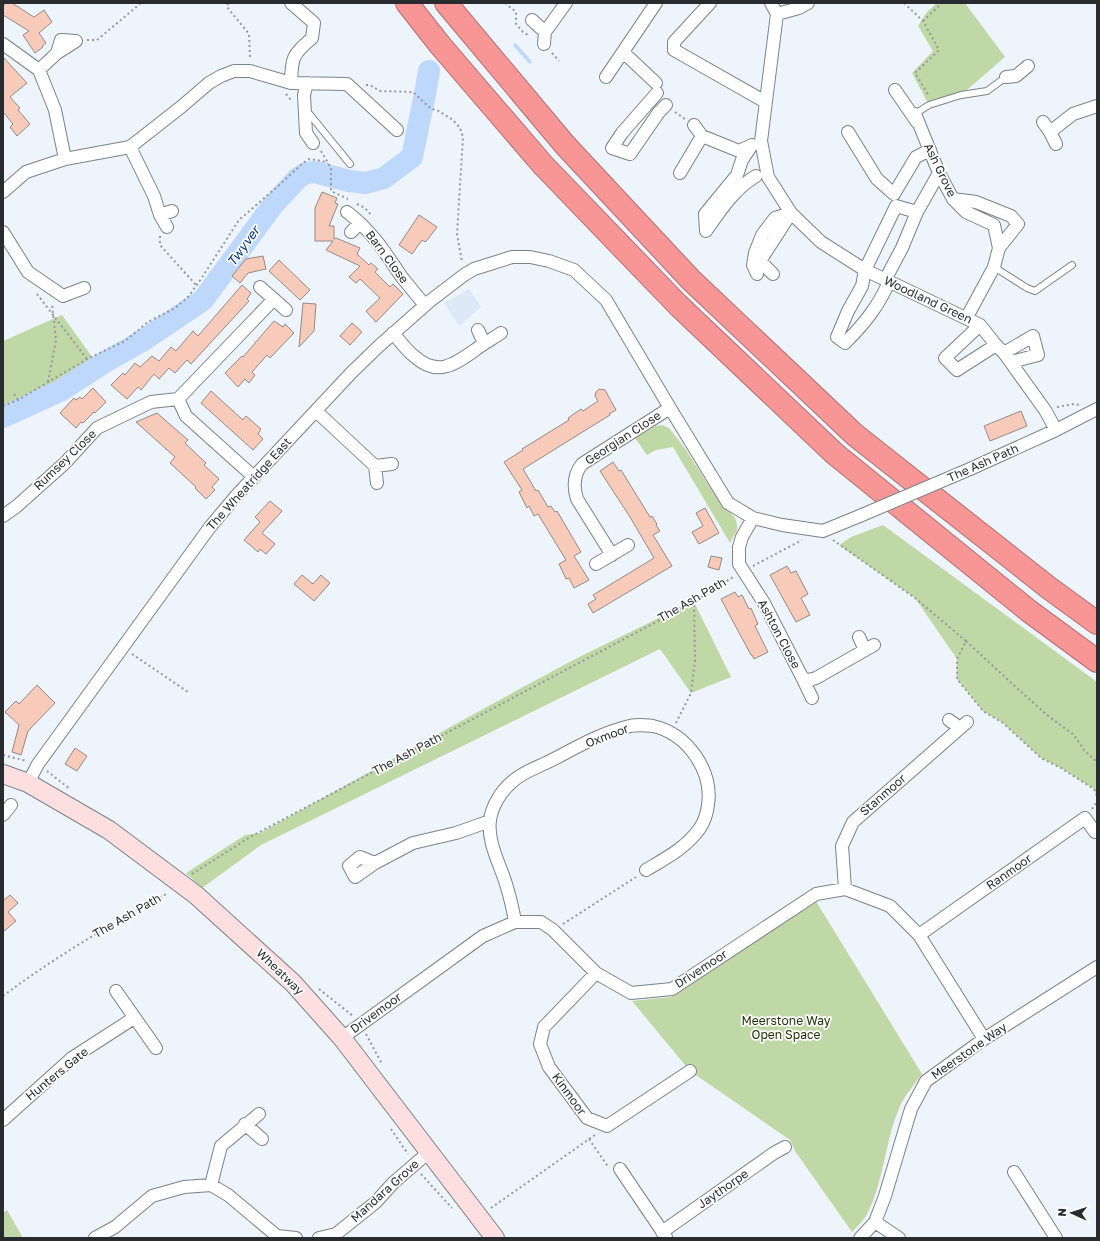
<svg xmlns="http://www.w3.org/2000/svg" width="1100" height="1241" font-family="'Golos Text',sans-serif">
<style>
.built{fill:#dde9f6}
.green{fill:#c0d8a6}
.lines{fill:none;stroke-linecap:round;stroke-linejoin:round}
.stream{stroke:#bed8fc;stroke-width:3.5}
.river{stroke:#bed8fc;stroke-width:22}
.building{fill:#f7cab9;stroke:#938a87}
.lane-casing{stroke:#7c8288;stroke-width:8}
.street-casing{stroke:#7c8288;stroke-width:14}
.secondary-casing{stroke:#7c8288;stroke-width:20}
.highway-casing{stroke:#b07071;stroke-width:24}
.path{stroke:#93989d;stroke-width:2;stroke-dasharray:2 3;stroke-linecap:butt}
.lane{stroke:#fff;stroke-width:6}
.street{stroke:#fff;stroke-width:12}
.secondary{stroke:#fddfdf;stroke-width:18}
.highway{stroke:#f89595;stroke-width:22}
.street-bridge-casing{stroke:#7c8288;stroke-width:14;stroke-linecap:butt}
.street-bridge{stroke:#fff;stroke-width:12}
.labels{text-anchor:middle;stroke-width:3.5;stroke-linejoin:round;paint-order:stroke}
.street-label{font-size:12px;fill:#292c2f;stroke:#fff}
.park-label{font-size:12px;fill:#1e3000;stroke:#fff}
.water-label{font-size:13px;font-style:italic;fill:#00387a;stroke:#fff}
</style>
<rect width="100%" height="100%" fill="#eef4fb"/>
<path class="built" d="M469,289l12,18 -22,19 -15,-23z"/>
<path class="green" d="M937,3h28l40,54 -44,38 -32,10 -17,-32 21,-22 -15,-25 9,-14z
M62,315l36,50 -40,30 -55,25v-79z
M662,425l7,3 15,19 27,42 24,29 2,6v6l-7,13 -57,-96 -17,3 -9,5 -12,-17 21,-12z
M883,525l214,157v114l-3,-7 -33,-21 -20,-10 -38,-35 -20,-12 -26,-32v-20l-42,-61 -76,-53 12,-8z
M693,600l38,77 -40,16 -31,-44 -399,196 -59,43 -16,-15 59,-38 15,-2c106,-59 212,-119 319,-176 38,-19 77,-37 114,-57z
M814,898l108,176c-7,10 -16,20 -21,30 -16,34 -17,80 -35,112 -4,6 -9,11 -14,16l-57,-81 -5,-11 -100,-69 -58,-70 39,-4z
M7,1210l16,28h-20v-25z"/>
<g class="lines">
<path class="stream" d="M515,45l15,17"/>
<path class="river" d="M3,417l57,-26 45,-29 37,-21 61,-41 70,-95 25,-27 8,-5 9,-1 34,9 17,2 18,-5 28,-21 13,-63 4,-23"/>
</g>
<path class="building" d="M5,3h7l22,14 10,-7 8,12 -13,11 7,10 -4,3 1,1 -8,6 -12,-18 6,-4 -26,-16v-8z
M3,57l24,26 -17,14 10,11 -2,2 12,14 -13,12 -7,-9 3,-3 -10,-12z
M322,192l15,6 -2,5 3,1 -9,22h5v13l2,-1 24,10 -3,6 12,11 2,-2 7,6 -3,3 15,15 3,-3 10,10 -27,28 -10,-11 14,-13 -20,-19 -4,4 -7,-6 11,-11 -34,-16 7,-9h-18v-33z
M419,215l18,12 -9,12 -3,3 -3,-2 -10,14 -13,-9z
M263,256l3,13 -18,4 -8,10 -8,-7 14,-17z
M279,260l31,30 -10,10 -31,-29z
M242,285l9,8 -4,6 2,2 -58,63 -4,-4 -12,13 -6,-5 -10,11 -5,-5 -13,16 -3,-3 -11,12 -16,-14 12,-12 2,2 10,-12 5,4 12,-11 7,5 12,-14 5,4 17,-20 5,5z
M303,303l13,1 -2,27 -15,16z
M274,321l9,6 2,-3 9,9 -24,25 -3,-3 -15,17 3,3 -6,8 -4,-4 -7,8 -13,-14 17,-17 1,1z
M352,323l10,9 -12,13 -10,-9z
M93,388l13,14 -11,11 -1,-1 -11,11 -2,-1 -5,6 -16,-15 14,-15 2,2 4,-3 2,2z
M599,389l6,1 11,20 -7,4 1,1 -87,54 13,22 2,-1 10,17 3,-1 4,6 2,-1 24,41 -7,4 15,24 -15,8 -5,-10 -3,1 -7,-15 7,-4 -28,-46 -4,2 -5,-10 -2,2 -8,-16 3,-2 -18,-28 19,-12 -1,-1 47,-29 -1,-2 13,-9 2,2 15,-10 -3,-5 1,-4z
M211,391l32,29 3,-4 15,13 -3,5 5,5 -10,11 -52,-47z
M1021,411l6,15 -37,15 -6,-15z
M157,413l31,27 -3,3 21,20 -2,2 15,14 -7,8 3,3 -9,9 -11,-11 1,-1 -26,-24 5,-6 -39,-35z
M613,462l6,9 2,-1 29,47 2,-1 5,8 -1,1 4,6 -7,4 19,31 -79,47 -5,-9 8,-5 -3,-4 61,-37 -24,-41 -30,-46z
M270,501l12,10 -20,22 13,11 -9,10 -6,-5 -2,3 -14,-12 16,-18 -5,-5z
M705,508l14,25 -20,11 -7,-12 11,-6 -7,-13z
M711,556l11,2 -3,12 -11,-3z
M787,566l4,7 5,-2 12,23 -7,4 9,17 -14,7 -26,-47z
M302,575l11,9 8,-9 9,8 -16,18 -20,-17z
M735,592l3,5 4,-2 7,14 2,-1 7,16 -3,2 13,26 -14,7 -2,-4h-1l-30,-56z
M37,685l18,18 -27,28 -7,24 -9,-3 7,-27 -14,-13 11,-11 3,3z
M75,748l12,8 -10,15 -12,-7z
M10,895l8,8 -10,9 8,9 -13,11v-31z"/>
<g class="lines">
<g class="lane-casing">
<path id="lane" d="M307,111l43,53
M915,114l14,-9 19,-6 13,-4 26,-4 19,-14
M994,267l33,21 8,3 37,-26"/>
</g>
<g class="street-casing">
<path id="street" d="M291,3l23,20 -2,15c-20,17 -20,19 -21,45
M710,3l-36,39v8l88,50
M771,3l6,11 -16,127 7,36 23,36 30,29 44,28 115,55 16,20 8,8 41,57 11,20
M777,14l22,-6 9,-5
M532,20l13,12
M3,44l36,26 16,40 10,49
M544,44l1,-12 21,-29
M623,52l33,31
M39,70l18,-17 4,-13 15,1 -19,12
M606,77l50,-74
M1006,77l10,-1 12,-10
M307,83l-3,12 2,38 7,10
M895,90l22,32
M657,93l-35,40 -10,15 18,6 29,-42 7,-7
M915,114l24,59 14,26 13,13 28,13 5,23 -5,19 -27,50
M1043,122l7,10 6,12
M694,125l8,11
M848,132l29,47 17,15 22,-37 14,-7
M1050,132l23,-18 24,-8
M752,145l-10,15 -5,15 -32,39 1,17c14,-20 28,-42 50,-55
M130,147l24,49 6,19 7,12
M680,173l22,-37 37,15 13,-6
M3,192l23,-20 39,-13 65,-12 51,-40 28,-24 12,-7 13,-5h16l41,12 56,1 50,46
M953,199l23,3 35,14 7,8 -19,24
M347,212c24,18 38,40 54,64 8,10 16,20 24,29
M917,212l22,-39
M160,215l12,-4
M3,232l25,40 35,24 21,-8
M351,232l9,-9
M757,274l-4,-9 2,-12 7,-18 13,-17 16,-5
M773,274l-13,-13 31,-48
M885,280l17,-32 15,-36 -21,-6 -31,64 -3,16 -14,25 -11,26 8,6c19,-19 33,-36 44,-61
M260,287l26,23
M980,325l-35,33 12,12 39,-25
M478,330l6,13
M393,333c7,8 13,17 21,23 23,21 40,9 61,-6 8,-6 17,-11 26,-17
M1004,353l29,-17 5,19 -27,7
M178,399l8,17 68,61
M316,411l59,55 2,17
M375,466l17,-2
M970,469l86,-39 41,-21
M3,516l14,-10 48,-43 32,-35 54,-26 27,-3 96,-100
M753,518l-11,19 -3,10v17l25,39 39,76 6,1 7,-2 58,-33
M612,555l-35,-56c-4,-13 -3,-25 5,-35l88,-56
M596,564l32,-19
M859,637l6,13
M803,679l9,19
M949,720l11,8
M28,783l10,-19 172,-237 26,-31 116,-124 27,-26 51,-45 34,-26 10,-6 38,-12h18l19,4 25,9 32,30 64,108 58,95 25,15 29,7 41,6 39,-16
M3,815l8,-10
M375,863l-15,-6 -11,9 6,11 20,-14 38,-20 43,-10 34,-12
M845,889l-3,-43 11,-24 114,-100
M515,922c-2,-13 -5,-25 -9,-38 -6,-20 -19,-42 -16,-64 2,-14 11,-29 22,-38 9,-9 23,-14 34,-19 26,-13 52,-29 80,-36 9,-3 18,-2 27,-1 35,8 60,45 55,79 -1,8 -4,17 -8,23 -14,20 -34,30 -54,42
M919,935l166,-117 10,14
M596,973l-52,54 -4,17 9,23 38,51 20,8 83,-55
M116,991l40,57
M342,1038l141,-102 32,-14h26l12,8 43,43 35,20 41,-4 144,-95 29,-5 45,17 29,29 65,104
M3,1120l69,-62 62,-40
M245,1124l17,15
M620,1169l46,68
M1014,1172l42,66
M211,1185l10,-39 38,-32
M875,1222l24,16
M662,1232l112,-79 11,-6
M95,1238l20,-11 37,-31 32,-9 27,-2 17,10 49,41 19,2
M319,1238l17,-4 40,-32 17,-19 36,-31
M860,1238l15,-16 10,-26 26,-87 15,-28 58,-42 113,-72"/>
</g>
<g class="secondary-casing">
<path id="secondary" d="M3,774l25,9 81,47 87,65 97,88 49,55 153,200"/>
</g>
<g class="highway-casing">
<path id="highway" d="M407,3l33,42 103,120 135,140 157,149 194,157 68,50
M446,3l119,142 126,135 164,155 194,153 48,35"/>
</g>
<path class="path" d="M228,3l-1,4 22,27 1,25
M505,3l11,9v12l7,8 7,4
M904,3l19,18 16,29 -24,23 14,23
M923,21l19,-18
M87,40h10l44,-37
M552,53l7,8
M366,85h4l10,6 33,1 18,17 6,1 16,10 7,8 3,9 -6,97 5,28
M286,94l6,7
M675,112l10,7
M321,151l10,17v23l17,8
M357,204l8,4 7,8
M160,236v9l36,40
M37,294l50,65
M48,382l8,-42 -4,-36
M14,394l4,6
M3,406l15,-6 69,-41 38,-18 23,-19 27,-14 13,-11 13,-18 38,-59 38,-33 26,-24 6,-4 13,2 6,2
M1057,407l17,-3 6,1
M833,540l82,58 51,43 -9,18v20l26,32 20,12 38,35 20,10 33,21 3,7
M753,566l49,-26
M966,641l53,49 28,25 27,20 10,15 13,12
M132,654l56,38
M676,723l15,-30 4,-32 -1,-59
M3,755l24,6
M47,771l23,18
M1092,809l5,-7
M192,874l58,-37 444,-235 39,-25
M563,924l73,-47
M319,989l34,27
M3,996c52,-39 108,-72 165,-103
M366,1034l16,30
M391,1129l17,25
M589,1139l20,29
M421,1174l31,34
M491,1208l104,-73"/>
<use href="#lane" class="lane"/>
<use href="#street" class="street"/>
<use href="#secondary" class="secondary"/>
<use href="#highway" class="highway"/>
<g class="street-bridge-casing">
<path id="street-bridge" d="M862,515l108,-46"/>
</g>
<use href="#street-bridge" class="street-bridge"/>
</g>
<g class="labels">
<g class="street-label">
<text transform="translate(940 170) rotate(64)" y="4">Ash Grove</text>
<text transform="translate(387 257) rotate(53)" y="4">Barn Close</text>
<text transform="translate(928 300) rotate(25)" y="4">Woodland Green</text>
<text transform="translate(623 438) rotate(-33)" y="4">Georgian Close</text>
<text transform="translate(65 460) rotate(-44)" y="4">Rumsey Close</text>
<text transform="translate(983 463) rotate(-24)" y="4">The Ash Path</text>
<text transform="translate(249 484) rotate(-48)" y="4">The Wheatridge East</text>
<text transform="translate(692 600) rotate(-30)" y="4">The Ash Path</text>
<text transform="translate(779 634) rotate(62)" y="4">Ashton Close</text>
<text transform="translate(607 736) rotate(-21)" y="4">Oxmoor</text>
<text transform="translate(407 754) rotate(-28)" y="4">The Ash Path</text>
<text transform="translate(883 795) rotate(-41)" y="4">Stanmoor</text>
<text transform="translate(1009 872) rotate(-35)" y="4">Ranmoor</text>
<text transform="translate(127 916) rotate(-30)" y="4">The Ash Path</text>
<text transform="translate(701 969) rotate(-33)" y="4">Drivemoor</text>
<text transform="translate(280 972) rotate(44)" y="4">Wheatway</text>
<text transform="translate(376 1013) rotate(-36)" y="4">Drivemoor</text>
<text transform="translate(969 1051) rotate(-35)" y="4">Meerstone Way</text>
<text transform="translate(57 1074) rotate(-39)" y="4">Hunters Gate</text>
<text transform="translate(569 1094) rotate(54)" y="4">Kinmoor</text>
<text transform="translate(723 1189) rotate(-35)" y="4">Jaythorpe</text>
<text transform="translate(385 1191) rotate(-42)" y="4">Mandara Grove</text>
</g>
<g class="park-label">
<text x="786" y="1025">Meerstone Way<tspan x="786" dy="14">Open Space</tspan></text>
</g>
<g class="water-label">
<text transform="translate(243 246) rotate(-54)" y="5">Twyver</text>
</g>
</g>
<rect width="1100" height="1241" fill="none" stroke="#292c2f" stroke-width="8"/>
<g transform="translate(1072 1213) rotate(273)" stroke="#ffffff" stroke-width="3" paint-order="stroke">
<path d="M0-3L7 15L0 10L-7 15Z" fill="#292c2f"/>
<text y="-6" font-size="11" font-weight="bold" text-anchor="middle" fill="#292c2f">N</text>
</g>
</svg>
